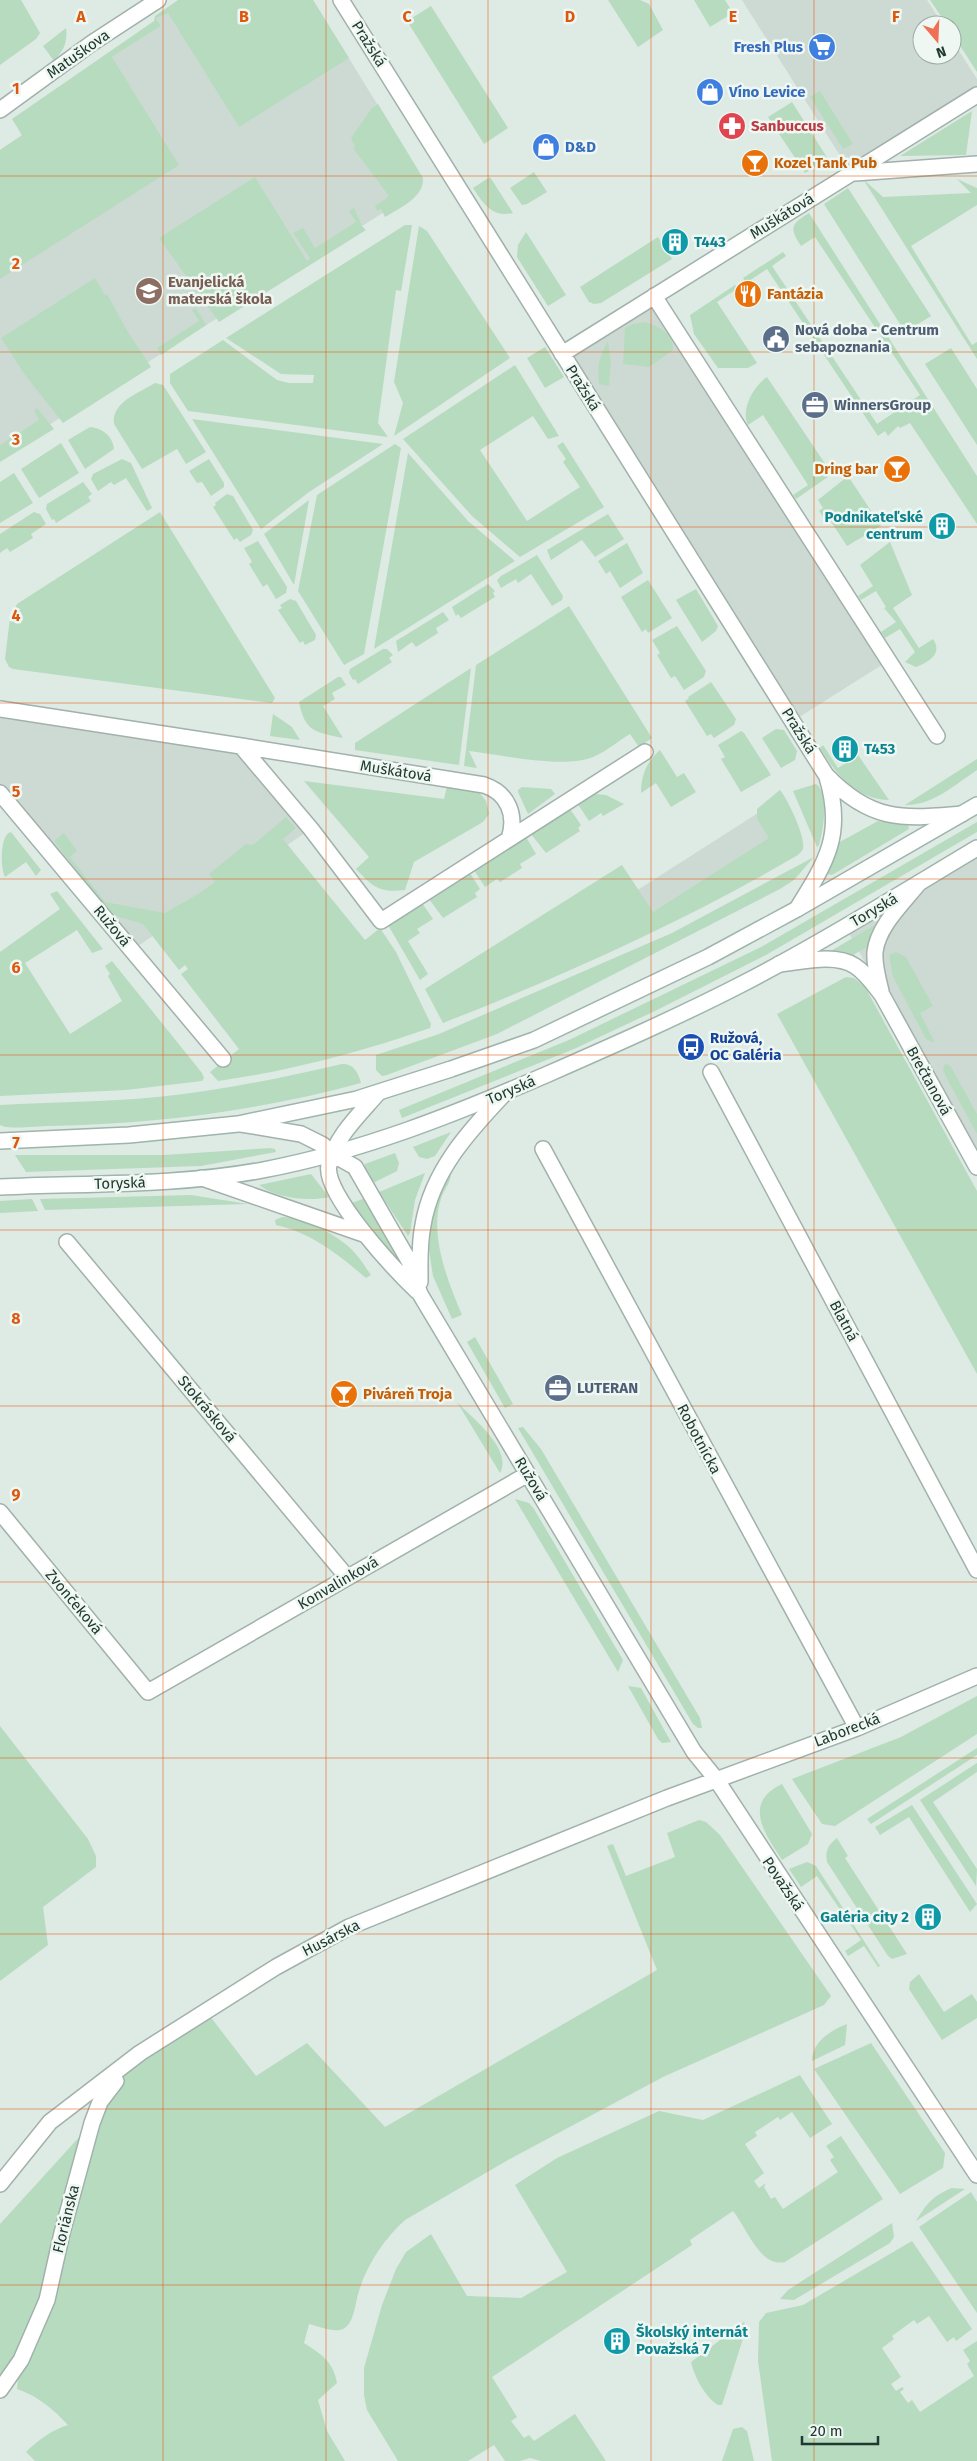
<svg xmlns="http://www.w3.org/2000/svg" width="977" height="2461" font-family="'Fira Sans',sans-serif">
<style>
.built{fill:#cddad3}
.green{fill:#b7dbbe}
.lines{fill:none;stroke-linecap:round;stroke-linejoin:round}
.street-casing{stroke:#a1b1ab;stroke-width:18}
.secondary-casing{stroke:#9eb5ab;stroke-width:18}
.street{stroke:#fff;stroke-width:15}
.secondary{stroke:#fff;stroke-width:15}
.grid{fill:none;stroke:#de570e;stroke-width:1;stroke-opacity:0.55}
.labels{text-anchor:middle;stroke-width:5;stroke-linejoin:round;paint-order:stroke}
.street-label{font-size:15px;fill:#203931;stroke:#eff7f2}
.shop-label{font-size:15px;font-weight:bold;fill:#366cbe;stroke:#eff7f2;text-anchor:start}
.health-label{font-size:15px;font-weight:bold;fill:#be3a42;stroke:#eff7f2;text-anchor:start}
.food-label{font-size:15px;font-weight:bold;fill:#c56008;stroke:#eff7f2;text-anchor:start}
.culture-label{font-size:15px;font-weight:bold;fill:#0d838f;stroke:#eff7f2;text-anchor:start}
.education-label{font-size:15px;font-weight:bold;fill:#785e54;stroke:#eff7f2;text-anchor:start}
.service-label{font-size:15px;font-weight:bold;fill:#4e5e75;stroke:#eff7f2;text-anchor:start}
.transit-label{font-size:15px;font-weight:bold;fill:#164399;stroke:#eff7f2;text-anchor:start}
.grid-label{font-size:16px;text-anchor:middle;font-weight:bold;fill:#de570e;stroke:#eff7f2;stroke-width:5;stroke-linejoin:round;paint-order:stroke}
</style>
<rect width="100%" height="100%" fill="#deeae4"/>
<path class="built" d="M193,0h120l101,164 -14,38 -400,254v-306l22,-14 -4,-8 40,-37 103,-65 -5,-8z
M742,0h185l16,25h-21v30h30v-15l25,39v16l-126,78z
M654,296l234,365 -95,60 -231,-367z
M0,709l241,37 70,83 -179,121 -132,-157z
M758,813l16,27 -122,77 -16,-26z
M977,848v319l-132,-241z"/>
<path class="green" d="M0,0h21l19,33 -4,6 -36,26z
M178,0h135l36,58 -110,69 -71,-114 -12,5 5,8 -49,31 67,108 -179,114v-129l22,-15 -10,-16 142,-98 1,-5z
M608,0h32l9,4 14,26 -25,17z
M694,0h31l8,13 -23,14z
M930,0h47v72l-25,-39v-8h-5z
M431,6l77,122 -24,16 -77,-123z
M66,28c2,15 -3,23 -12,33l-11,-15z
M820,91l33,53 -10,5 -33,-52z
M792,102l36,57 -23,14 -37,-56z
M378,104l45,74c1,20 -24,30 -38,39l-4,-8 -4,2 -2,-5 14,-10 -36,-48 2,-1 -4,-9 21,-30z
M972,111l-6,44 -66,1z
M534,172l13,20 -20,12 -5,1 -12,-17z
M255,177l52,84 3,-3 -17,-25 10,-5 12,20 41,-26 -7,-11 5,-3 8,18 4,4 -147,92 -60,-84z
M490,177l23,36c-21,5 -30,-10 -40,-25z
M863,179l20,18 88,-4 -14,-14 20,9v17l-66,41 61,99 5,-3v17z
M848,188l83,128 -26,16 -81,-128z
M809,213l168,263v48l-67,-101 -10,5 -2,-2 -10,10 -3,-5 -7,5 -111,-167 -21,14 -3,-5 40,-26 3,4 -14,10 105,158 43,-29 -105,-158 -14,9c-12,-18 -10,-22 8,-33z
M405,225h7l-11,66 -5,-1 -18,133 10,14 -200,-26 -18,-28v-9l53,-34 54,40 12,3h24l1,-8 -33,-1 -55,-36z
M419,226l8,5 83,127 -116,78 9,-33 -9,-21z
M526,232l40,63 -18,11 -31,-49 1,-12z
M658,237l14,22 -71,44 -7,1 -5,-2 -9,-15z
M95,278l10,17 2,-1 21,38 23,35 -88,56 -38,-48 -24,-37z
M735,285l3,3 -21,14 40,61 -9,5h-30l-24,-34 -4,-19z
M196,308l10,17 -45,30 -4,-7 42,-27 -7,-11z
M645,322c14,4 29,12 28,28l-24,17 -26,-3 2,-36 8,-4z
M608,341l3,22 -2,23 -10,-2c-2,-16 0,-28 9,-43z
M545,347l19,30 -19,11 -18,-30z
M951,348l26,41v56l-52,-81z
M515,365l44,71 -11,3 -15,-23 -53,34 47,71 53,-34 -17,-25 3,-3 -9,-13 6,-4 41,65 -84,50 -48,-41 -69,-77z
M767,377l65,97 -36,25 -3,-4 15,-10 -45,-70 -15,10c-8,-15 6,-40 19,-48z
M155,383l8,2 43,67 -20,12 -9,-15 -35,20 -28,-45c-3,-22 25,-31 41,-41z
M37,408l17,21 -54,33v-17l39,-25 -5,-9z
M192,419l191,25 -74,48 -48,37z
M90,427c12,1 23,9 24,22l-29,20 -17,-29z
M61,443l18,30 -40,25 -18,-29z
M395,444l6,4 -37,206 -20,11 -46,-74 19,-96z
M408,453l60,68 47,40 -141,88z
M122,459l9,4 21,45 -5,3 -21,-33 -12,7 -3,-3 -13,9 -7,-12 2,-5z
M209,459l15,24v4l-13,9 -9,-14 -5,1 -8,-12z
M14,473l19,30 -33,20v-41z
M848,476l33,50 -34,20 -19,-29 -4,1 -5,-7 4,-3 -5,-8z
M83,482l9,12 -4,3 3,4 -35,22 -2,-4 -2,1 -6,-11 1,-5z
M227,494l6,2 20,34 -2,5 -11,7 -3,-4 -3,2 -21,-33 3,-2 -1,-2z
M309,500l-15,85 -30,-51z
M34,512l6,2 6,10 -15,10 2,4 -23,14 -3,-4 -7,5v-19z
M160,512l115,186 -3,5 -259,-34 -4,-2 -4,-8 5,-41 7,-14z
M608,514l16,25 -29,18 -13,-17 -31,20 -4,-10z
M258,541l29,46 -1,6 -10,6 -9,-15 -4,3 -14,-23 3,-2 -8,-14z
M890,542l22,53 -19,13 26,40 14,-9c10,15 -4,23 -17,28l-11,-5 10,-10 -15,-23 -15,9 -4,-6 15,-10 -12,-14 2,-1 -10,-16 -15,9 -3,-4 15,-10 -13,-21z
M627,543l16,30 -23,15 -10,-17 -4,3 -8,-13z
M537,555l26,41 -1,4 -10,6 -21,-32 -13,9 -2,-4 -15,9 -4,-8 4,-4z
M648,580l24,38 -24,15 -2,-4 -4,3 -21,-35z
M488,584l7,7 -2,2 2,4 -34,21 -3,-4 -2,2 -4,-9z
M696,589l22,37 -2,5 -14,11 -26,-42z
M290,599l6,2 20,34 -1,5 -10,5 -2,-4 -3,2 -22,-33 4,-2 -2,-3z
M569,606l83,132 -13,9 -9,-13c-12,7 -24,18 -37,23 -30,12 -90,-2 -124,-6l8,17 -13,-2 12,-101z
M443,612l6,8 -13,8 2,5 -22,14 -4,-5 -14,10 -2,-11z
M677,626l29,45 -2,6 -20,13 -9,-14 -4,2 -14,-23 3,-2 -8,-13z
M383,649h4l6,6 -4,3 3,4 -34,22 -3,-5 -2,1 -4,-7 1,-4z
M471,668l-12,97 -104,-15v-7z
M338,677h3l5,8 -14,8 3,6 -12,7 20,32c-28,-6 -38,-6 -44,-36z
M711,682l25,37 -2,6 -20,13 -3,-4 -4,2 -22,-35 4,-3 -1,-1z
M273,714l19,13 8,13 -30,-4z
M776,729l8,1 13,21 -2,9 -14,8 -19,-30z
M741,731l3,2 27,42 -30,17 -20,-33 4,-2 -7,-12z
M823,745l15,23 20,-13 31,45c-34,-1 -53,-26 -69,-52z
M660,750l17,27 7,-4 12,19 -25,15 -15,-24 -15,10c0,-18 6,-32 19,-43z
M977,759v11c-21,14 -45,36 -72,35z
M304,781l140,18 4,-17 28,6 10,13 3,13 -6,8 -69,40 -9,28c-26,3 -32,-3 -49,-21l13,-12z
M816,784c14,9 7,47 3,61l-2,2 -24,-56z
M522,787l29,2 4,5 -27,20 -10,-22v-2z
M780,790c8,10 26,47 23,59 -1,2 -3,4 -5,6 -113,66 -233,120 -355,168l-18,-34 197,-124 31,47 116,-74 -12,-19v-10z
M596,794l10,1 18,9 -21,12 -2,-3 -12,8 -12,-18z
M570,809l11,16 -3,3 2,3 -34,22 -15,-19z
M286,817l10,11 -13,11 82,101 15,-12 16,24 35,72 -1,4c-68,24 -141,43 -212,53l-8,-9 29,-23 -58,-75 7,-5 -3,-4 -6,5 -36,-46 -27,-8 -13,-12 -49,-63 10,-8 13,18 -7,6 35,45 60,11 33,-19 17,-12 -6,-8 37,-30 7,1z
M878,821l30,4 1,4 -77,46 -5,-1 11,-31z
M977,822v10l-211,123 -109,55 -83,39 -172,69 -3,-8 170,-70 192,-93z
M11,832l30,38 -5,6 -10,-14 -21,15c-5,-10 -5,-43 6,-45z
M526,837l10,17 -16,10 2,4 -22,14 -3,-3 -12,8 -11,-17z
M814,857l-20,23 -14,9 -283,145 -110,41 -5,1 -6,-6v-15l63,-21 233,-101z
M470,873l10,16 -5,4 2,4 -34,21 -14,-19z
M57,891l46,58 -11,4 -15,-23 -52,33 45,71 52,-33 -14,-25 2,-2 -5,-8 7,-5 90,112 2,5 -2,3 -76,9 -126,6v-144l60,-43 -10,-15z
M422,903l11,16 -16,10 3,4 -12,8 20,33 -8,6 -32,-55z
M885,919l-13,15 -3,12 -16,9 -11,-2 -23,5z
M896,952l10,5 27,49 -13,7 15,30 -9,-4 -33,-62 -4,-22z
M846,977l8,1 11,9 112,204v183l-200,-360z
M342,1064c12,0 16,8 19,19 -103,28 -206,41 -312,43 -12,0 -40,4 -49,-1v-20c52,-3 105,-3 157,-8 62,-6 124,-19 185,-33z
M945,1064l5,1 27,49v20l-31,-57 -3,-8z
M451,1132l-16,24 -8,3 -8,-2 -6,-10z
M270,1148l5,1 1,3 -75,14 -175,6 -11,-17h149z
M395,1153l4,10 -2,8 -24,12 -9,-15 1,-4z
M451,1170c1,13 -7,18 -10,29 -12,36 7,83 21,116l-10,4 -19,-43 -4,-26 1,-24 11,-44z
M425,1173l-10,27 -5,33 -2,3 -29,-44z
M311,1174l18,23c-20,5 -54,1 -70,-12z
M191,1195l57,9 -203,6 -5,-11z
M365,1198l38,65 -1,1 -4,-1 -46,-60z
M32,1199l6,12 -38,2v-12z
M282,1217c22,0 51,16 67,30 9,8 15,18 22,28l-5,3c-27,-23 -54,-45 -90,-53l-1,-5z
M475,1337l38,67 -8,4 -38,-66z
M457,1402c16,17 56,47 43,71z
M523,1427l18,22 159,269 2,10h-4l-5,-4 -175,-296z
M515,1499l14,4 5,6 89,151 -5,12z
M628,1686l13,2 30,54 -9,1 -4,-4z
M977,1696v38l-142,92 -13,-2 -30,-45 109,-42z
M0,1726l88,113 8,17v11l-53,40 5,38 -48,36z
M977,1748v7l-106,69 -4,-5z
M977,1763v9l-44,30 44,67 -1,17 -56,-86z
M782,1784l30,50 -4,10 -26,16c-17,-26 -40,-57 0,-76z
M912,1805l65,99 -7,8 -61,-95 -29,18 -5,-8z
M699,1820l7,2 14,13 111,161 -7,9 -161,72 -155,83 -103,60c-20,18 -38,44 -46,71 -4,11 -4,32 -16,38 -9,4 -25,-3 -34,-5l-5,19c17,11 29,18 33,40l-19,17 9,31 18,30h-310l-9,-9c12,-12 26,-22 42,-27 -15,-16 -30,-29 -51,-36l3,-28 -20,29v-166l92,-101 8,-21 40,-49 66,-42 50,65 51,-33 78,84 272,-157 -50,-124 6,-2 13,32 49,-19 -8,-24z
M837,1838l11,18 -3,2 62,96 -15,5 -4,-3 -61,-94c-2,-11 1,-17 10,-24z
M807,1862l9,4 64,100 -2,1 -14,-21 -16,10 -3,-5 16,-11 -44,-64 -16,11 -12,-18z
M919,1974l25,38 28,-18 5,8v16l-35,22 -33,-51 1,-7z
M847,2024l-2,21 -33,16c0,-19 19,-31 35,-37z
M871,2043l74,110 -2,15 -43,26 -86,-125z
M800,2075l32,49 -22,14 -18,-26 -12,8 -2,-3 -23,15 2,4 -12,8 19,29 -10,8 5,7 7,-5 -2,4 7,12 4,-2 8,12 55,-37 -8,-12 4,-3 -8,-11 15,-10 42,63 -98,63c-25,6 -38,-34 -52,-51l-43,29 2,5 -200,132 25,40 -6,4 13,17 5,-3 5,6 41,-27 31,47h-65l-11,-3 -10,3h-15l-11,-16 -26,16h-70l-31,-51 -3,-15v-27l18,-63 14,-36 10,-17 25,-18 36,62 54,2 46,-26 -52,-87 42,-27 102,-47 44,9z
M952,2188l13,1 -49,32c10,-17 18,-26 36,-33z
M971,2192l6,10v111l-58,-86z
M892,2223l2,14 -4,6 -96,57 -14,-1 8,-9z
M912,2241l60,88 -16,12 -2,-4 -7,5 -18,-26 -12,8 -3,-4 -22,16 2,3 -12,9 19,29 -10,7 5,7 6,-4 2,2 -4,3 8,11 4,-3 8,12 54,-36 -7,-12 3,-3 -7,-11 14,-9v120h-205l-14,-100 1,-39 7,-9 37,-8z
M744,2322l2,7 -24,76h-4c-13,-8 -24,-29 -27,-43z
M742,2427l5,4 7,30h-32l11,-32z"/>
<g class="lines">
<g class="street-casing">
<path id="street" d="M341,0l485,775c45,47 76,44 136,39
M0,110l92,-67 66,-43
M855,173l122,-9
M654,296l283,440
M562,354l415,-259
M0,709l241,37 70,83 70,92 264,-169
M241,746l243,39c24,8 33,30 25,54
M0,793l223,266
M797,909c30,-48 47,-75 30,-132
M779,964c22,-2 56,-11 76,2 11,7 19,19 27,29l95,172
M881,991c-3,-12 -7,-26 -6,-39 3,-26 28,-49 44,-69
M711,1072l266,498
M378,1093c-18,21 -43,44 -49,72 -7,28 68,107 88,126
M241,1124l60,10 22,11 9,9 23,13 54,94 11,33 274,458 22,27 261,396
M543,1149l314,579
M202,1178l164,57
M67,1242l280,335
M420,1282c0,-19 -1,-38 3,-57 9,-54 46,-94 82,-132
M0,1512l148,180 380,-218
M0,2184l50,-62 90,-69 136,-86 73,-40 318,-129 190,-70 120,-52
M0,2390l21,-30 26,-60 15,-67 30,-110 8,-21 16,-21"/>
</g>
<g class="secondary-casing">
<path id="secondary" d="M0,1141l129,-6 109,-11 119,-25 94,-30 83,-29 174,-83 89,-48 180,-104
M0,1187c88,-4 177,-1 263,-17 100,-19 192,-56 285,-96 66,-29 132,-58 196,-91 79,-41 156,-89 233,-135"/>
</g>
<use href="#street" class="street"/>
<use href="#secondary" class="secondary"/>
</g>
<path class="grid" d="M163,0v2461M326,0v2461M488,0v2461M651,0v2461M814,0v2461M0,176h977M0,352h977M0,527h977M0,703h977M0,879h977M0,1055h977M0,1230h977M0,1406h977M0,1582h977M0,1758h977M0,1934h977M0,2109h977M0,2285h977"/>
<defs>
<g id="supermarket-disc" transform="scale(1.4375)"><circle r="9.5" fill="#3f7fe0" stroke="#eff7f2"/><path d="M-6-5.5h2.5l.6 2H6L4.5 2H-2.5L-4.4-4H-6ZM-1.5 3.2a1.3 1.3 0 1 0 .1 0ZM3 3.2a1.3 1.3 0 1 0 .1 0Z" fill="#fff"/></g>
<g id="shop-disc" transform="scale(1.4375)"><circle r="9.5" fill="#3f7fe0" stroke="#eff7f2"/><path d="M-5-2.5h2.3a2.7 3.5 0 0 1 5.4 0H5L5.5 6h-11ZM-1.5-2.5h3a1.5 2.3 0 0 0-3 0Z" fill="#fff"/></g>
<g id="pharmacy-disc" transform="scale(1.4375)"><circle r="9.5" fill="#e0444e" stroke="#eff7f2"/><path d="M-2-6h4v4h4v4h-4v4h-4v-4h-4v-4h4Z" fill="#fff"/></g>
<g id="bar-disc" transform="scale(1.4375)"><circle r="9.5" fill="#e8710a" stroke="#eff7f2"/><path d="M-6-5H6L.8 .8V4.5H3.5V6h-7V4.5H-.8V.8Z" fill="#fff"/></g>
<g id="building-disc" transform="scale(1.4375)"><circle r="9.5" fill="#0f9aa8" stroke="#eff7f2"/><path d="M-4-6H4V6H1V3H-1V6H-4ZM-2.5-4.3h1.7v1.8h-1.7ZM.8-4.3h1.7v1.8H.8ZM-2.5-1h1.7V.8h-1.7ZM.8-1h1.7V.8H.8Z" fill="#fff"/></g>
<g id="school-disc" transform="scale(1.4375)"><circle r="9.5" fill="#8d6e63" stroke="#eff7f2"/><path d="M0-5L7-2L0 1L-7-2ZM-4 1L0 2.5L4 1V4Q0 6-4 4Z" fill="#fff"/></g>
<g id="restaurant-disc" transform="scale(1.4375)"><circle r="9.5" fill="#e8710a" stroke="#eff7f2"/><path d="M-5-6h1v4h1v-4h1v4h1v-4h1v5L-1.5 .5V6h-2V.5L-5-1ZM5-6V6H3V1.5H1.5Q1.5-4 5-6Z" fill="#fff"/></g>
<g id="civic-disc" transform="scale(1.4375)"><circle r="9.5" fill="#5c6f8a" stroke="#eff7f2"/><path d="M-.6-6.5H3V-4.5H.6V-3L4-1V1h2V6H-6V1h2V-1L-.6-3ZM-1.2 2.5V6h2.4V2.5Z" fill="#fff"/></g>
<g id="office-disc" transform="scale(1.4375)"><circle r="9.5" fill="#5c6f8a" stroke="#eff7f2"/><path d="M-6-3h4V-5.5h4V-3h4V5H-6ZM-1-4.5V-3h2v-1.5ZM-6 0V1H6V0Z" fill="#fff"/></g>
<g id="bus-disc" transform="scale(1.4375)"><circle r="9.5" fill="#1a4fb4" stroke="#eff7f2"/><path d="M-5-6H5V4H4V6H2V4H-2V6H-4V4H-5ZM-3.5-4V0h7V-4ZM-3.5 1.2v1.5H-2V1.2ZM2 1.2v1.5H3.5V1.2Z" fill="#fff"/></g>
</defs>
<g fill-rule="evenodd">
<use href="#supermarket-disc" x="822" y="47"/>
<use href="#shop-disc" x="710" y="92"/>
<use href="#pharmacy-disc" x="732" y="126"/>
<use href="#shop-disc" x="546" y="147"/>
<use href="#bar-disc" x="755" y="163"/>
<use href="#building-disc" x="675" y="242"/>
<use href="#school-disc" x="149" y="291"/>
<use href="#restaurant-disc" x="748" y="294"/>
<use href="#civic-disc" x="776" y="339"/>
<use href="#office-disc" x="815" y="405"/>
<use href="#bar-disc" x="897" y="469"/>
<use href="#building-disc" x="942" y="526"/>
<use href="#building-disc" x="845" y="749"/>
<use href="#bus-disc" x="691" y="1047"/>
<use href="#office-disc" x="558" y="1388"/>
<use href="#bar-disc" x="344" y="1394"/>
<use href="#building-disc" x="928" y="1917"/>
<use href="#building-disc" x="617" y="2341"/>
</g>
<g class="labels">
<g class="street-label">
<text transform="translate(369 44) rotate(58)" y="5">Pražská</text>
<text transform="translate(78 54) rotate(-35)" y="5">Matuškova</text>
<text transform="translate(782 216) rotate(-32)" y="5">Muškátová</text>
<text transform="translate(583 388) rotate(58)" y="5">Pražská</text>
<text transform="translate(799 731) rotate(58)" y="5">Pražská</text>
<text transform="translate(396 771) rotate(9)" y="5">Muškátová</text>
<text transform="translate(874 910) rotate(-30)" y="5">Toryská</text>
<text transform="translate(112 926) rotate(50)" y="5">Ružová</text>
<text transform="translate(929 1081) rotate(61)" y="5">Brečtanová</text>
<text transform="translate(511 1090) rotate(-23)" y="5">Toryská</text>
<text transform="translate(120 1183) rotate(-2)" y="5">Toryská</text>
<text transform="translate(844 1321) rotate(62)" y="5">Blatná</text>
<text transform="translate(207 1409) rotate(50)" y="5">Stokrásková</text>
<text transform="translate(699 1439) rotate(62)" y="5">Robotnícka</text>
<text transform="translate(531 1479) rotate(59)" y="5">Ružová</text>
<text transform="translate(338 1583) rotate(-30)" y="5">Konvalinková</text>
<text transform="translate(74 1602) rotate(50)" y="5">Zvončeková</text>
<text transform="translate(847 1730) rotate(-21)" y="5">Laborecká</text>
<text transform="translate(783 1884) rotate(56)" y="5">Považská</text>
<text transform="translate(331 1938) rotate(-27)" y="5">Husárska</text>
<text transform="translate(66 2219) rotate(-76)" y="5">Floriánska</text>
</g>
<g class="shop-label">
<text x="803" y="52" text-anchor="end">Fresh Plus</text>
<text x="729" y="97">Víno Levice</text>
<text x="565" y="152">D&amp;D</text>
</g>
<g class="health-label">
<text x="751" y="131">Sanbuccus</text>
</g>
<g class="food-label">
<text x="774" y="168">Kozel Tank Pub</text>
<text x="767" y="299">Fantázia</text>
<text x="878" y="474" text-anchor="end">Dring bar</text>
<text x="363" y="1399">Piváreň Troja</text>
</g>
<g class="culture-label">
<text x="694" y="247">T443</text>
<text x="923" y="522" text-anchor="end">Podnikateľské<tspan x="923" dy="17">centrum</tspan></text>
<text x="864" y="754">T453</text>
<text x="909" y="1922" text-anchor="end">Galéria city 2</text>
<text x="636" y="2337">Školský internát<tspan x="636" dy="17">Považská 7</tspan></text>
</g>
<g class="education-label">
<text x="168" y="287">Evanjelická<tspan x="168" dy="17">materská škola</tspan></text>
</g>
<g class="service-label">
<text x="795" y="335">Nová doba - Centrum<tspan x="795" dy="17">sebapoznania</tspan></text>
<text x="834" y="410">WinnersGroup</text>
<text x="577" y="1393">LUTERAN</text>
</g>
<g class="transit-label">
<text x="710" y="1043">Ružová,<tspan x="710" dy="17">OC Galéria</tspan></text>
</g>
</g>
<g class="grid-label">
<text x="81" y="22">A</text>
<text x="244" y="22">B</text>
<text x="407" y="22">C</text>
<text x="570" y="22">D</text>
<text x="733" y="22">E</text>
<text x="896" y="22">F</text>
<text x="16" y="94">1</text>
<text x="16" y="269">2</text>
<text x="16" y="445">3</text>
<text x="16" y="621">4</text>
<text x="16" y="797">5</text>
<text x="16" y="973">6</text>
<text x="16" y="1148">7</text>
<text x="16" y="1324">8</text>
<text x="16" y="1500">9</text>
</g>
<g transform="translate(937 40) rotate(161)"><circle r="24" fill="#eff7f2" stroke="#9caba5"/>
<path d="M0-4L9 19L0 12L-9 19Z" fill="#f07056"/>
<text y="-8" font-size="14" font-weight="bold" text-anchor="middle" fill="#203931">N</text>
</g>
<path d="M802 2436v8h76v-8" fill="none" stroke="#203931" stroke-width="2.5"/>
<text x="810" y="2436" font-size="15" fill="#203931" stroke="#eff7f2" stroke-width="4" paint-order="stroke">20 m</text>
</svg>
